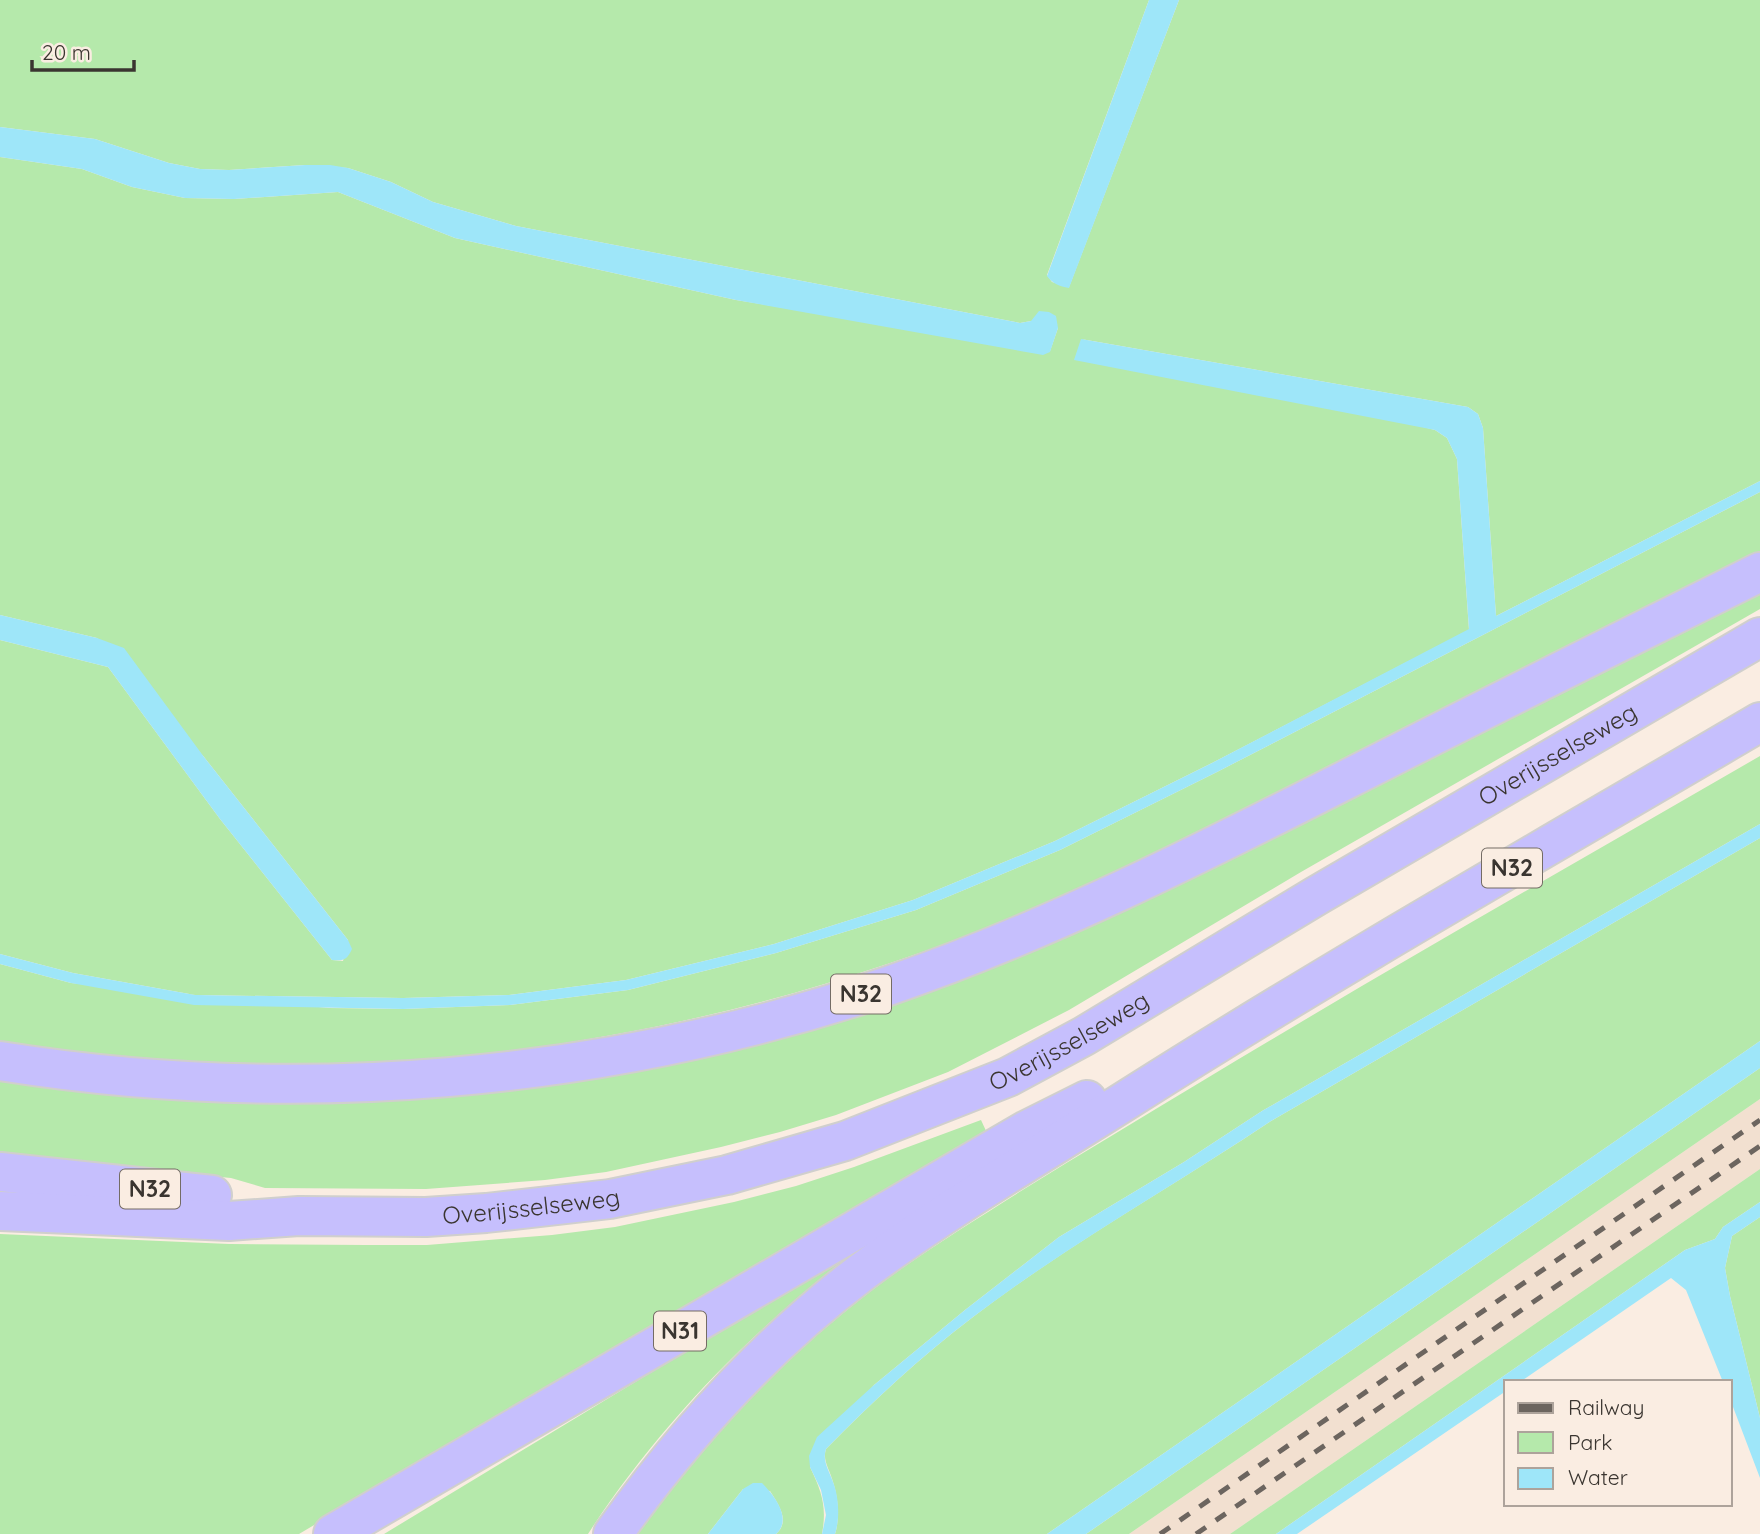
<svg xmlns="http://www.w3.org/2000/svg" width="1760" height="1534" font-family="Quicksand,sans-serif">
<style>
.built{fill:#f2e0d0}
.green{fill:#b5e9ab}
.water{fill:#9ee6f9}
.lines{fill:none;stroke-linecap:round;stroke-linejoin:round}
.highway-casing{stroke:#d0cfcd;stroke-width:42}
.highway{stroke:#c6bffd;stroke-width:38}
.rail{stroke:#6c655f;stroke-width:5;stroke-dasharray:12 12;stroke-linecap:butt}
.labels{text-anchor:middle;stroke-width:6;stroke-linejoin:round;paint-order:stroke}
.shield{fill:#faede2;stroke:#746c65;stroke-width:2}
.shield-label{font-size:23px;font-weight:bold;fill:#3a3530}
.street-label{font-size:24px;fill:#3a3530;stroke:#faede2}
</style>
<rect width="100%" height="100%" fill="#faede2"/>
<path class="built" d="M1760,1099v70l-530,365h-101z"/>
<path class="green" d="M0,0h1149l-102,275 5,7 17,5 110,-287h581v481l-264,135 -13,-188 -5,-14 -10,-7 -387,-68 354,91 12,8 10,21 12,171 -257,133 -157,78 -142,59 -139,44 -148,36 -117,15 -106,3 -208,-3 -122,-22 -73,-19v-314l108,27 112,152 112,141 11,1 5,-21 -144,-183 -107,-119 -97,-23v-458l82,12 50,18 53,11 49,1 104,-7 117,46 281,62 314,51 8,-23 -27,-7 -11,2 -504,-97 -83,-24 -42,-20 -43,-14 -43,-3 -76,5 -29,-1 -31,-6 -74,-24 -95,-12z
M1760,492v61c-81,41 -162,82 -243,122 -37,18 -74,33 -110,51 -123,62 -244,129 -371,182 -335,140 -676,190 -1036,133v-77l71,19 258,25 74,1 107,-4 118,-15 148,-37 140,-43 144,-60 157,-78z
M1760,589v20l-459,263 -232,138 -121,62 -112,43 -56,17 -59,15 -115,25 -61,8 -119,9 -161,-1 -34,-10 -166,-16 -65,-9v-77l43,7 695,-37z
M1760,756v68l-498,287 -78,51 -125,75 -94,73 -91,75 -64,82c12,25 17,40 12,67h-46c15,-13 2,-30 -6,-43l-27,-2 -35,45h-71c66,-92 145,-175 234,-243 48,-37 100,-68 150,-100 61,-38 122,-74 183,-111 184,-111 371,-217 556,-324z
M1760,838v203l-713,493h-212c5,-15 3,-37 -2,-52 -3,-12 -11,-22 -7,-33 46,-47 94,-92 147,-132 94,-72 199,-130 298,-196z
M1760,1068v31l-631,435h-43z
M981,1120l6,13 -255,154 -263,146 -170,101h-299v-300l229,10 137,1h61l125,-10 63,-8 119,-25 62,-16 58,-19z
M1760,1169v33l-37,25 -8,12 -30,11 -409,284h-46z
M1760,1217v201l-30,-122 -5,-28 7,-32z
M863,1244l2,3c-105,72 -208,180 -277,287h-204z"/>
<path class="water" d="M1149,0h30l-110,288c-10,-2 -16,-4 -22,-12z
M0,127l95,12 74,24 31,6 29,1 76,-5h25l18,3 43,14 42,20 83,24 504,97 11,-2 8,-10 10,1 7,4 2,12 -8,24 -7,3 -307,-55 -281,-62 -117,-46 -104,7 -49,-1 -53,-11 -50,-18 -82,-12z
M1081,339l387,68 10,7 5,14 13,188 264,-135v11l-543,280 -157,78 -144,60 -140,43 -148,37 -118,15 -107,4 -209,-4 -123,-22 -71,-19v-10l73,19 122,22 208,3 106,-3 117,-15 148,-36 139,-44 142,-59 157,-78 257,-134 -12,-170 -10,-21 -12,-8 -361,-70z
M0,615l97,23 27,10 80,109 144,183 4,9c-5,11 -8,12 -20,11l-112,-141 -112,-152 -108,-27z
M1760,824v14l-489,283c-99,66 -203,124 -298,196 -53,40 -101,85 -147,132 -4,12 3,21 7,33 6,15 7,37 2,52h-13l4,-19 -5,-25 -11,-23 -1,-11 8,-19 57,-52 91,-75 94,-73 125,-75 78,-51z
M1760,1041v27l-674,466h-39z
M1760,1202v15l-28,19 -7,32 5,28 30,122v60l-30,-79v-17h-7l-37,-92 -15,-12 -151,104h-14v9l-209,143h-21l409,-284 30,-11 8,-12z
M753,1483h9c12,12 31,36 14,51h-68l35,-45z"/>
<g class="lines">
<g class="highway-casing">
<g id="highway">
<path d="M0,1061c296,47 604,21 888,-75 172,-59 333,-143 495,-225 125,-64 251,-126 377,-189"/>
<path d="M0,1172l212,23"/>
<path id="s1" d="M0,1211l229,10 70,-5 127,1 60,-4 124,-14 117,-24 118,-34 163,-64 76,-41 232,-140 444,-259"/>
<path d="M333,1534l694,-404 60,-30"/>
<path d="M613,1534c70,-98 152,-189 249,-262 87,-65 183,-120 274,-178 205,-130 415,-249 624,-372"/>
</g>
</g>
<use href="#highway" class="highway"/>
<path class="rail" d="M1160,1534l600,-414
M1196,1534l564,-388"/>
</g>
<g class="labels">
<g class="shield">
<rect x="1482" y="848.5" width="60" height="39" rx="5"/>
<rect x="831" y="974.5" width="60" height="39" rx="5"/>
<rect x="120" y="1169.5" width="60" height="39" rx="5"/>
<rect x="654" y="1311.5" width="52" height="39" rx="5"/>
</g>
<g class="shield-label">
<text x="1512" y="876">N32</text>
<text x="861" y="1002">N32</text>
<text x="150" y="1197">N32</text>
<text x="680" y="1339">N31</text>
</g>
<g class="street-label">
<text dy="8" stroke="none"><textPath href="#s1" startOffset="1666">Overijsselseweg</textPath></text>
<text dy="8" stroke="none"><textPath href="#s1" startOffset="1099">Overijsselseweg</textPath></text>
<text dy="8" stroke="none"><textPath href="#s1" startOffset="532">Overijsselseweg</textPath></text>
</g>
</g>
<rect x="1504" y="1380" width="228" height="126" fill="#faede2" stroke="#ada39b" stroke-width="2"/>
<rect x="1518" y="1403" width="35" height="10" fill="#6c655f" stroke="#ada39b" stroke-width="2"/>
<text x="1568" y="1415" font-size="21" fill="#3a3530">Railway</text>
<rect x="1518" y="1432" width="35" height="21" fill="#b5e9ab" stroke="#ada39b" stroke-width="2"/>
<text x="1568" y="1450" font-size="21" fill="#3a3530">Park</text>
<rect x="1518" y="1468" width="35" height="21" fill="#9ee6f9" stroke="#ada39b" stroke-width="2"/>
<text x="1568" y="1485" font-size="21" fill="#3a3530">Water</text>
<path d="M32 60v10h102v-10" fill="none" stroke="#3a3530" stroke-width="3.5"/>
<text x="42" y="60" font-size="21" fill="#3a3530" stroke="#faede2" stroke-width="5" paint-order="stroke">20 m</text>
</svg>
